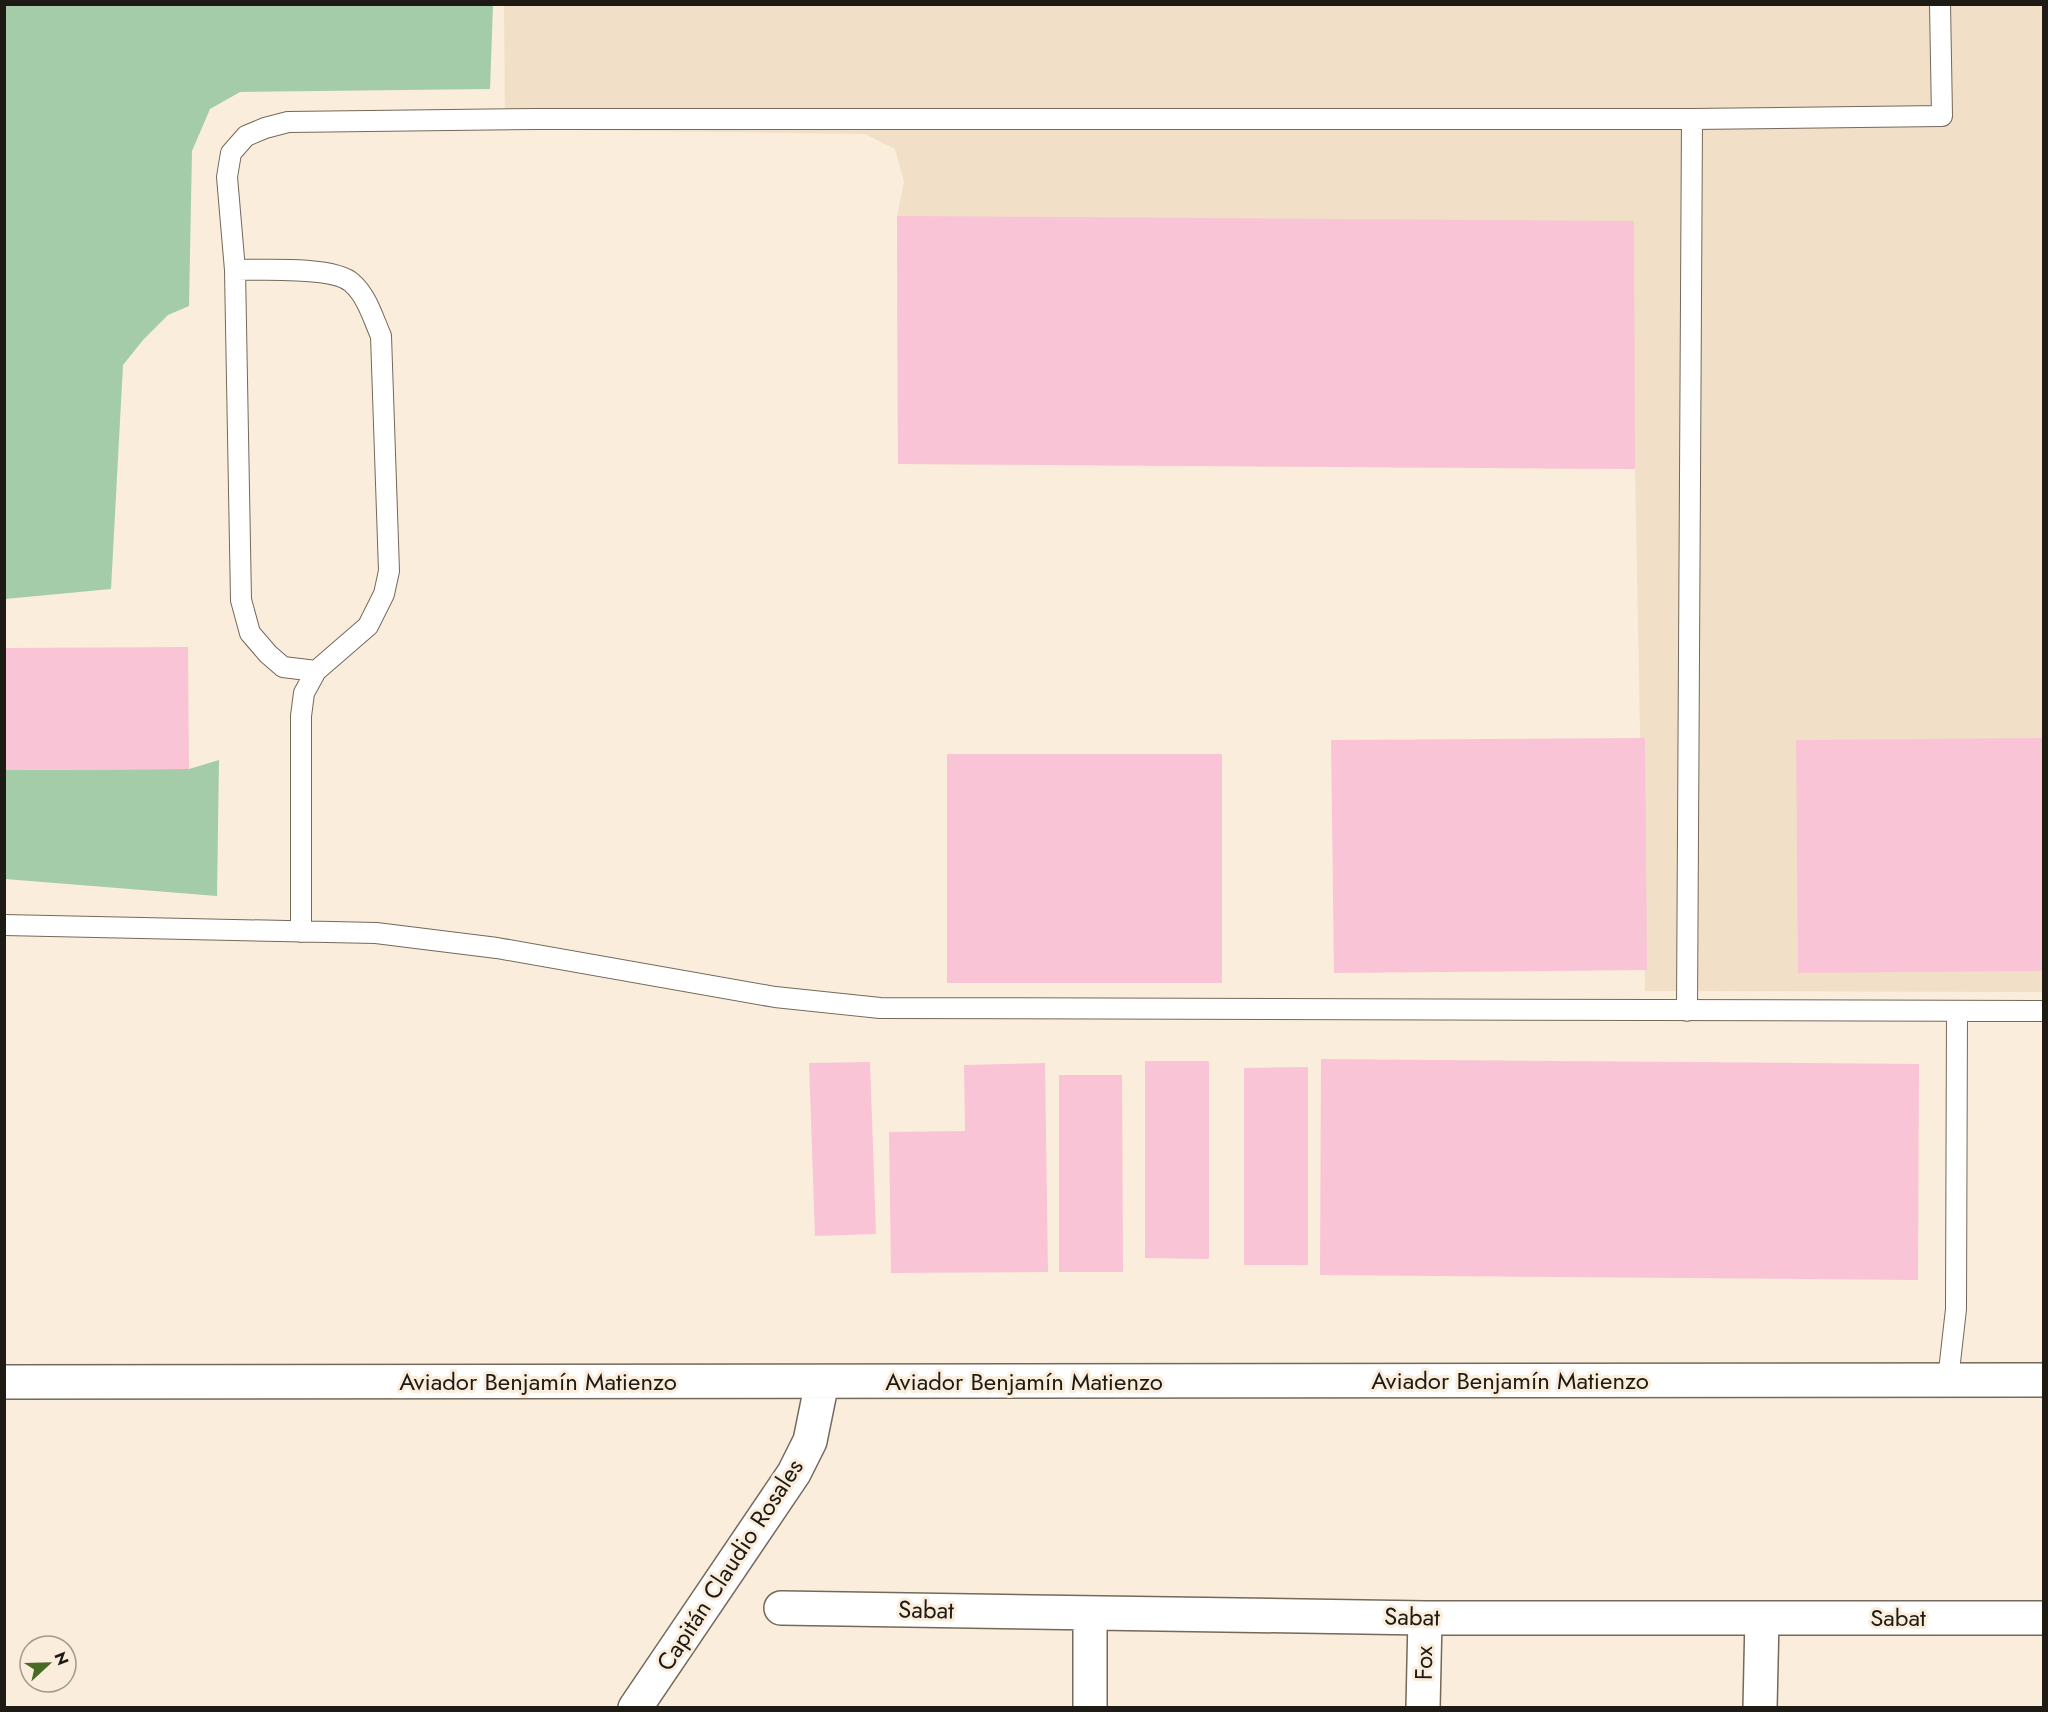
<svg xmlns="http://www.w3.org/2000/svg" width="2048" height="1712" font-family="Jost,sans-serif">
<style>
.built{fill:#f1dfc8}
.green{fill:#a5cca8}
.building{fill:#f9c4d5}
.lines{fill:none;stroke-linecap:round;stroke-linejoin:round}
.lane-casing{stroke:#74695a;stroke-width:22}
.street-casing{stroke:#74695a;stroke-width:36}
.lane{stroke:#fff;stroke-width:20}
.street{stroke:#fff;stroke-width:33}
.labels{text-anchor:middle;stroke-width:6;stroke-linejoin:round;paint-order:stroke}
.street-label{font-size:24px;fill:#1e1a14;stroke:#faeddc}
</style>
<rect width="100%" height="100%" fill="#faeddc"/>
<path class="built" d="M504,5h1539v987l-398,-1 -10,-522 -737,-5 -1,-248 7,-34 -9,-33 -30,-15 -360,-5z"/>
<path class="green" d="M5,4l488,1 -3,84 -250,3 -30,17 -18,42 -3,155 -21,9 -25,25 -20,25 -12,224 -106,10z
M219,760l-2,136 -212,-17 -1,-109 185,-1z"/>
<path class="building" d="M897,216l737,5 1,248 -737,-5z
M188,647l1,122 -185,1v-122z
M1645,738l2,232 -313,3 -3,-233z
M2044,738v233l-246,2 -2,-233z
M947,754h275v229h-275z
M1321,1059l598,5 -1,216 -598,-5z
M1145,1061h64v198l-64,-1z
M870,1062l6,172 -61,2 -6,-173z
M1045,1063l3,209 -157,1 -2,-141 76,-1 -1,-66z
M1308,1067v198h-64v-197z
M1059,1075h63l1,197h-64z"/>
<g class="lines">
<g class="lane-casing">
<path id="lane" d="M235,270c26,0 100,-4 117,13 15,13 21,35 29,53l8,235 -5,23 -16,32 -52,45 -12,22 -3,23v216
M316,671l-33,-4 -15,-13 -18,-21 -9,-33 -6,-330 -8,-93 4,-24 15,-17 19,-8 23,-6 250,-3h1154l250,-3 -2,-112
M4,925l372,8 121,15 278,49 105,11 1164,3
M1687,1011l5,-892
M1948,1380l8,-71 1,-298"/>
</g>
<g class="street-casing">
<path id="street" d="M4,1382l2040,-2
M781,1608l644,10h619
M635,1708l159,-235 16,-32 12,-59
M1090,1708v-95
M1423,1708l2,-90
M1760,1708l2,-90"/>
</g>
<use href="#lane" class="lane"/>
<use href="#street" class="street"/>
</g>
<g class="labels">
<g class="street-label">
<text x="1510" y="1389">Aviador Benjamín Matienzo</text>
<text x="538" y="1390">Aviador Benjamín Matienzo</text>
<text x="1024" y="1390">Aviador Benjamín Matienzo</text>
<text transform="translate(730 1565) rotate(-57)" y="8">Capitán Claudio Rosales</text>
<text transform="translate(926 1610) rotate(1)" y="8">Sabat</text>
<text transform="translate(1412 1617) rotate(1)" y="8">Sabat</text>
<text x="1898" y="1626">Sabat</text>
<text transform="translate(1424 1663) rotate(-89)" y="8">Fox</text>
</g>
</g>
<rect width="2048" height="1712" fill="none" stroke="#1e1a14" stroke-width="12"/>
<g transform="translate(48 1664) rotate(68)"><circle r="28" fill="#faeddc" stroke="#a2998c" stroke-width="1.5"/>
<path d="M0-4.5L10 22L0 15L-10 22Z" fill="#486b23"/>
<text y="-9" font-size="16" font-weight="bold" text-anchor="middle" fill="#1e1a14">N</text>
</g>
</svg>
